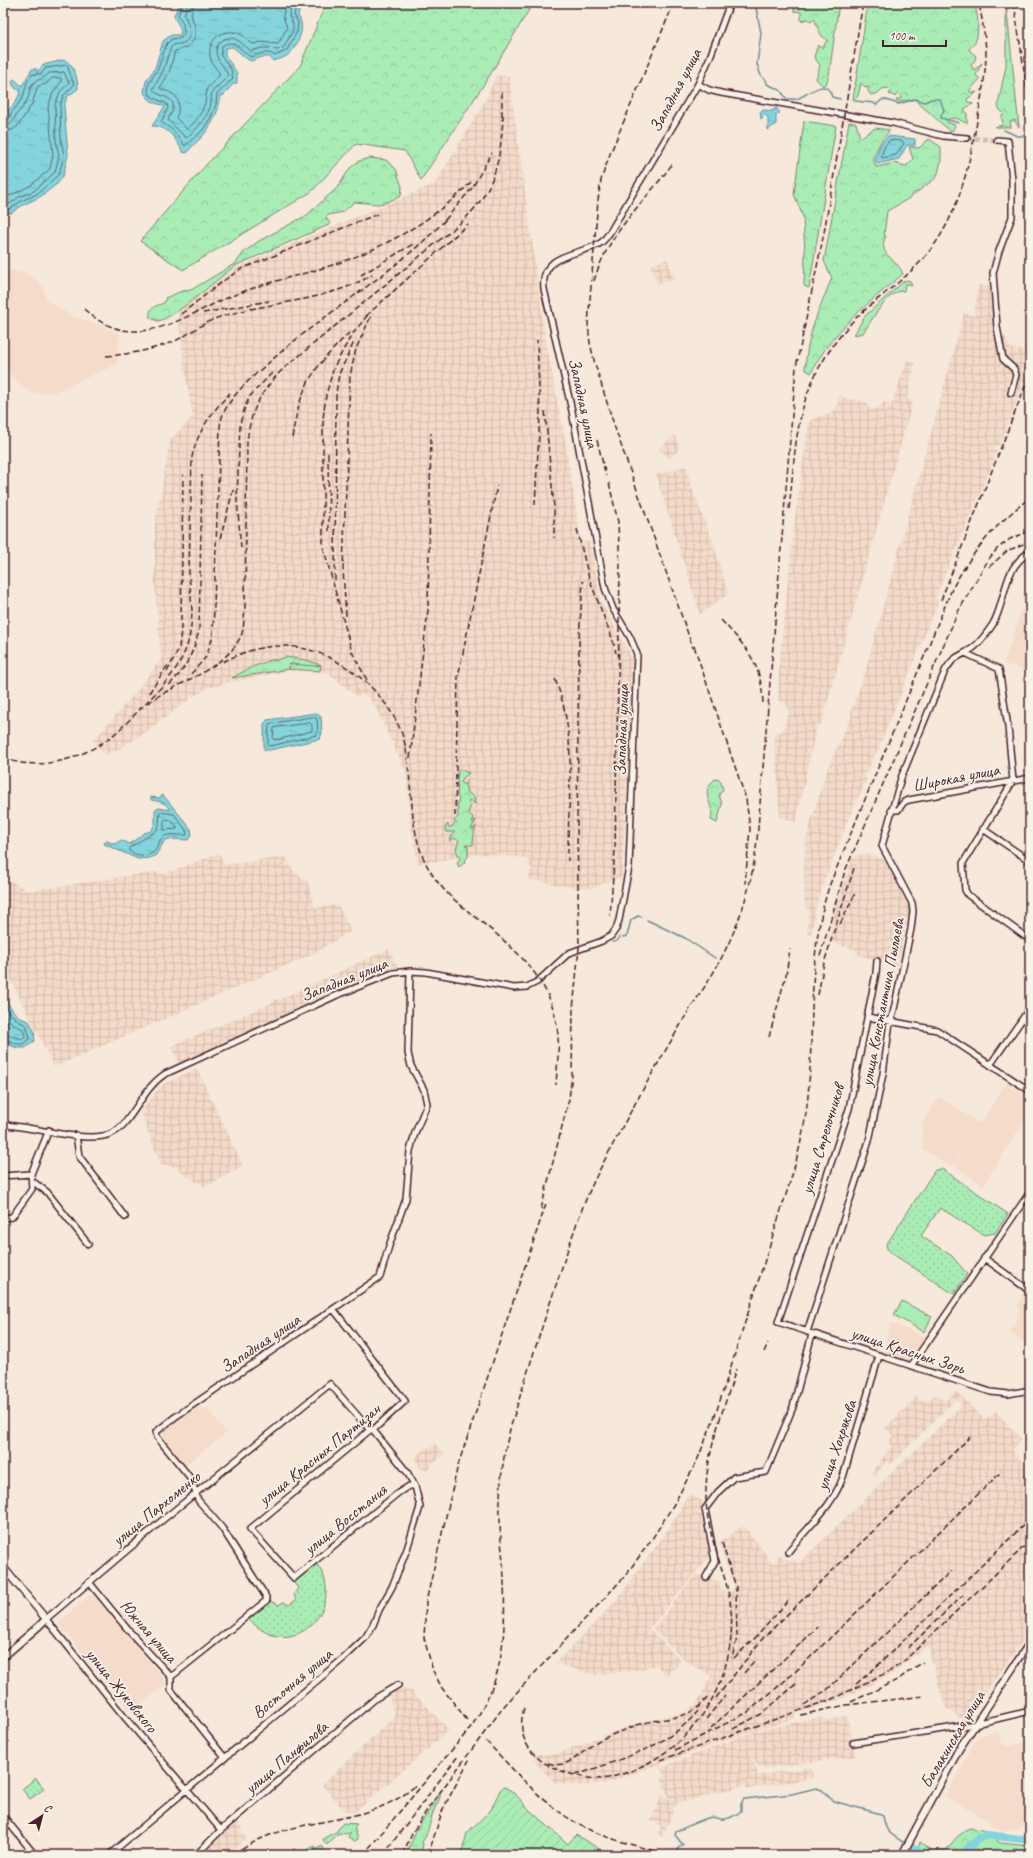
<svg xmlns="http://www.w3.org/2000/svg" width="1033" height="1858" font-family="Caveat,sans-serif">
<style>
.built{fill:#f4dbca}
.industrial{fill:url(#industrial-grid)}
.grass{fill:url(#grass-tufts);stroke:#7a8670}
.forest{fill:url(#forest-crowns);stroke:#7a8670}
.park{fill:url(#park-dots);stroke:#7a8670}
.garden{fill:url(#garden-furrows);stroke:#7a8670}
.pitch{fill:#aaecb6;stroke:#7a8670}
.water{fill:url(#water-ripples);stroke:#6c8c95}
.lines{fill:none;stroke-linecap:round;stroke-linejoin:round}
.shore{stroke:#616772;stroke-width:1}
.stream{stroke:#6c8c95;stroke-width:1.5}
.river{stroke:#83d4dc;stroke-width:8}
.minor-tunnel{stroke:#d4c0b7;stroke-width:5;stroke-dasharray:5 2.5;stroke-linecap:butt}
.minor-casing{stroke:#4a1f2b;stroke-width:8}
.tertiary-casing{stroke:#4a1f2b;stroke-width:9}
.minor{stroke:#f7f3e8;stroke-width:5}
.tertiary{stroke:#f7f3e8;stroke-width:6}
.rail{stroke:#4a1f2b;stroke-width:1.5;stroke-dasharray:6 3;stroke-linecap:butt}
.labels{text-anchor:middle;stroke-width:3.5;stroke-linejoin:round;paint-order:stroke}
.street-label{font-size:17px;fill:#4a1f2b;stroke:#f7f3e8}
</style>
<defs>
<pattern id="industrial-grid" width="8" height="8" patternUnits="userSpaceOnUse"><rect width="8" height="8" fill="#f4dbca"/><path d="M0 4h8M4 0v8" fill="none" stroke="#d3bcae"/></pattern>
<pattern id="grass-tufts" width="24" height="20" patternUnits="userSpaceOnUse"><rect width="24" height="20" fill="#aaecb6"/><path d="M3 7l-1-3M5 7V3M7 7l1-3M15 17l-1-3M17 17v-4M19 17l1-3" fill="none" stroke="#94ca9d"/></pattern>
<pattern id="forest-crowns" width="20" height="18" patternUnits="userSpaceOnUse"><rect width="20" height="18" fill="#aaecb6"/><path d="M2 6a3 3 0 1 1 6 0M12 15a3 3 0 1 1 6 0" fill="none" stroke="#94ca9d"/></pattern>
<pattern id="park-dots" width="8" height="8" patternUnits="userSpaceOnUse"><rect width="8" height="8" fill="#aaecb6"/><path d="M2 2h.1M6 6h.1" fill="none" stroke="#94ca9d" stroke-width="1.8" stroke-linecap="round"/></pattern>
<pattern id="garden-furrows" width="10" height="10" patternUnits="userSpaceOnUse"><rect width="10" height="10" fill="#aaecb6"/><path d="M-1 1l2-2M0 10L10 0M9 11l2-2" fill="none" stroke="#94ca9d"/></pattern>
<pattern id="water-ripples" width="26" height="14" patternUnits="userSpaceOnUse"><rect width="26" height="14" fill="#83d4dc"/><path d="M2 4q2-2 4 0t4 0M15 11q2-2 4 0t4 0" fill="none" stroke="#73b6bd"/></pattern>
</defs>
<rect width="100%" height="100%" fill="#f6e8da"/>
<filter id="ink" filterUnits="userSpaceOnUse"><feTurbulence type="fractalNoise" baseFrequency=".025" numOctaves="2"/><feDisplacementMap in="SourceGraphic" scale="8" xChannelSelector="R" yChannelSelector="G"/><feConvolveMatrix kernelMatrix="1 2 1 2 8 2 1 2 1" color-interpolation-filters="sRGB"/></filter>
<g filter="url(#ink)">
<path class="built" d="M10,270l14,3 15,9 1,3h3l3,15 24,15 50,18 -3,31 -65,29h-21l-12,-10 -16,-18v-86z
M1030,585v86l-26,-7z
M1006,1083l24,15v14l-47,73 -29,-20 21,-33 -24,35 -28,-18 -1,-25 17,-27 41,27z
M1023,1295l7,4v47l-21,-15 11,-15 -3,-3 3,-5 -3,-3z
M891,1323l34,14 -14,24 -28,-9z
M198,1404l5,7 4,-3 19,25 -41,32 -24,-32z
M92,1593l74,89 -2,4 -33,26 -73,-89z
M999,1732l2,10 6,5 23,-6v83l-29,7 -11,-6 -2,-5 -42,-23 32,-61z"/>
<path class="industrial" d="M496,76h13l36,260 19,99 17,107 9,-1 11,61 33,59 -12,216 -31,11 -21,-1 -42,-8 5,-11 -4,-1 -1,-9 -48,-4 -62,10 -7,-39 -5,-53 -31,-66 -5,-7 -7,-5 -5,3 -32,-25 -40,-1 -64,13 -14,4 -13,7 -53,40 -29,17 -9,3 -10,-15 43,-49 24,-32 -6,-75v-59l15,-85 23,-23 -9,-51 -6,-54 59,-45 198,-83 49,-81z
M667,259l7,19 -17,6 -6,-19z
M978,285l11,1 7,51 9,-1 5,12 20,3v11l-5,18 -26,66 -3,-1 -2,5 3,1 -9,23 -53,124 4,2 -59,145 -16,32 3,2 -18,38 -27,71 -7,23 -4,23 -4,-1 2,-25h-4l-1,-43 2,-25 6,-22 17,-53 23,-50 -2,-1 15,-42 99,-359 10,3z
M907,360l8,3 -8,36 6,2 -92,324 -4,-1 -21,98 -16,-5 -6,-84 8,-1 7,-20 -3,-9 -8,-3 1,-32 14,-136 16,-111 24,-10h3l3,-15 29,7v5l8,1 9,-7 6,4z
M675,435l5,14 -10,9 -11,-9z
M686,466l5,20 23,59 14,49 -28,20 -44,-139z
M219,853l5,12 62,-8 7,14 14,10 8,27 23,-3 13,26 -40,24 -257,112 -51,-103v-80l6,-4 19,11 127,-19 10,2z
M864,854l19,5 10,13 17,34 -13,60 -41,-12v-5l-15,-3 -13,-7 5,-15 -3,-1 22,-64 5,-4z
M389,949l8,18 -218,96 -8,-17 95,-40 10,-7 2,1z
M197,1069l46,97 -39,21 -29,-20 -14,-2 -20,-53 20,-27z
M957,1391l27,29 12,-9 25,28 -9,11 18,21v160l-65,90 -20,-14 -17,-60 -2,-1 -32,27 -53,26 -46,15v5l-49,14 -139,50 -27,3 -26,-4 -21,-22 5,-6h18l81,-31 51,-11 11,-13 12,-23 -26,-15 -32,-32 43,-55 24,8v6l3,2 4,16 -2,-16 7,2 2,-7 -15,-43 25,-16 29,38 6,-9 11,6 3,-2 5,5 164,-159 -6,-6 -66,66 -4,-4 -11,15 -4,-3 21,-27 -5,-4 6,-6 -8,-8 29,-28 1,-4 12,6 8,-7 10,6z
M435,1444l9,10 -19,18 -9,-10v-6l10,-9 2,2z
M689,1494l15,8 -5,12 5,3 8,36 -63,76 32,32 -14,15 -11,-11 -19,5 -44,5 -37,-12 59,-61 55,-75z
M401,1687l12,5 36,38 -94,82 -10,-1 -23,-26 71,-67 1,-7 -6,-16z
M847,1716l9,40 -90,12 -9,-3 -7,-12 8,22 53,-8 2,11 -66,11 -1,-4 -70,19 -14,33 -4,-3 3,-8 -10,-5 10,-25 8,3 -8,-21 4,-2 -5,-8 95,-37 66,-14 6,3z
M237,1821l5,7 -2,2 6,8 -19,17h-28z"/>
<path class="grass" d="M288,664l33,1 -1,6 -30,-2z
M440,1793c1,6 -3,10 -5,15 -5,10 -6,26 -13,34l1,2 -2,11h-15l10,-24z"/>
<path class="forest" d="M326,3h207l-43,72 -69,105 -16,-29 -49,-7 -45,48 -128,78 -43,-29 65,-75 95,-100z
M794,3h45l-10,72 -2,7 -4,4 -7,-7 4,-14 -6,-8 4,-12 5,3 4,-8 -6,-5 -7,-17 -3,3 -4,-2 -6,2v-9l-7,-1z
M868,3h106c4,11 6,28 1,40 -2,3 -5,3 -6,7l7,6 -1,4 -4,5 3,5 8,-7 -6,12 4,4 -11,12 3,2 5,-1 -10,7v2l6,3 -9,5 3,5v9c-8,-2 -10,-8 -20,-3v2l8,3 -2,5 -3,1 -36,-32 -16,3 -2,-2 5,-2v-2l-3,-3 -3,4 -4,-3 -2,1 2,-4 -3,-3 -6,1 -4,4 -7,2 -3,-4 1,-4 -3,1 -5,-5 -3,13 -4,4 -1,-1z
M1006,3l13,124 -5,-7 -4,2 1,5h-16l7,-2 1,-3 -2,-5 3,-3 -5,-5 -1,-5 8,-38z
M804,121l32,5 -27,162 -5,-2 1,-33 -2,-36 -9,-23z
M849,122l7,1 4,15 15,-10 15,2 -10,13 -7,15 3,9 18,-4 12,3 7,-7 -4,-12 10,1 10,-9 12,8v14l-4,16 -29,22 -21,12 -3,24 2,1c-10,19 12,23 17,38 -35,29 -72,58 -92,99l-6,-4c2,-33 14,-61 27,-91l-8,-17z
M370,158l16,2 10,9 6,18 -1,9 -16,7 -7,1 -24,-2 -11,10 -15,3 -2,3 5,6 -94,41c-20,13 -60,52 -79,56l-8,-3c-2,-11 6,-12 14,-15l2,-4 -1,-1 17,-7 9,-1 45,-27 8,-11 15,-11 48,-26 31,-28 12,-19 9,-7z
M908,280l2,1 2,5 -4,-2h-3l-1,7c-16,-2 -33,31 -41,42l-9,2 10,-18 40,-36z
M286,657l20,3 15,5 -8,1 -23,-2 -2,2 2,3 -58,9 20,-11 22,-8v2z
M459,769l10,4 -6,5 -2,4 3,3 3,-4 -2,4 2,7 7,5 1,7 -4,-4 -3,1 3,4 -3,8 5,4 -1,5 4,-2 -5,9h3l2,-3 -2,6 -1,13h-8l3,2v10l-4,4 1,1 -6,5 -2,-4 4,-7 -3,-1 -2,-6 3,-8 -5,-3 -5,3 6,-9h-9l-1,-5 3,-3v3h4l3,-4 -1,-2 4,-4v-7l-1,-4 2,-7 -2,-4c2,-8 -2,-18 2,-26z
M715,779l5,1 3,9 -4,6 3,9 -5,19 -6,-3c4,-18 -13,-26 4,-41z
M343,1823l14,1 -3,3 4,12 -3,2 -7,-4 2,-5 -4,2 -7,-1 -12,12 -4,-5 1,-2 12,-6z
M969,1828l13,2 18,13 30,3v9h-115l5,-13 13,9 13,-1 11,-13z
M315,1846v4l7,-4 2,2 -3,7h-33l5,-6h2l1,6z"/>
<path class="park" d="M942,1169l66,45 -13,19 -11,2 -44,-27 -19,28 31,20 15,18 -13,20 -66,-43 -2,-6 49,-75z
M317,1564c3,5 7,11 8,16 7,29 -17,61 -48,56 -12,-2 -20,-9 -29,-17l22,-18 9,4 4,-3 6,3 7,-5 -2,-6 4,-6 -4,-5z
M36,1778l8,11 -14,10 -8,-10z"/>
<path class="garden" d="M504,1787c7,2 19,14 21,19l43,38 8,-9 25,15 22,5h-162l6,-22 24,-23 9,-20z"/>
<path class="pitch" d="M902,1301l30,16 -8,15 -30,-17z"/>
<path class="water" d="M180,3h121l-3,13c8,10 1,28 -8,37 -4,5 -11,6 -17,8l-3,-4h-8l-11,4 -4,-2 -14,-12 -8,1v7l12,18v10l-4,1 -10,12 -3,-1c0,14 -6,26 -14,37 -6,8 -14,13 -19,21l-4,-1c-7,-13 -15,-26 -31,-26l13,-20c-10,-3 -16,-4 -21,-14l2,-11 9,-13 8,-27 8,-6h9c3,-8 -5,-13 -6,-20z
M63,60c11,2 15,19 15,29l-11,8 -3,9 4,49 -5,21 -6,8 -17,13 -17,8 -12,8 -8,1v-99l5,2 -3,-5c7,-4 15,-14 15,-23h-4l-3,-4 -1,-4 2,-2 8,7 10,-17h5v4l6,-8z
M776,107l4,6 -4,2v9l-8,6v-13l-3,-2 -4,4 -1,-7 4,-2 9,1z
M888,136l27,3v7l-8,-1 -8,14 -22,5 -2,-6 6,-14z
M316,713l5,4 1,16 -2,6 -50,11h-6v-26l3,-4z
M163,795l28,34 1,6 -4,5 -18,-1 -5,1 -9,15 -6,3 -12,1 -34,-15v-1l3,-2 8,3 6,-4 9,4 14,-11 7,-2 4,-7v-14l4,-2 11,2c-4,-8 -12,-9 -19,-10v-3l8,1z
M3,995c6,10 12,23 26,26l5,10 1,10 -10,7h-8l-14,-6z"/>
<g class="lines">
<path class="shore" d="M183,3l-5,12 5,8 1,11 -3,4 -9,1 -5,4 -9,26 -9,14 -1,8 4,6 15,7 1,4 -7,14 13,9 11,15 18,-16 8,-13 5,-12 1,-11 16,-15 -2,-10 -10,-13 1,-10c13,-9 19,6 29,11 9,-3 16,-7 24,-1l12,-6 10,-18 1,-10 -4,-7 3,-12
M188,3l-4,12c4,7 11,23 -1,28 -5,2 -8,0 -12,4l-8,24 -10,18c5,9 22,6 20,19 0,4 -4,8 -5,12l18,18c9,-6 24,-24 25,-35 1,-4 -1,-8 2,-12l15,-15c-3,-12 -18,-18 -9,-33 13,-12 22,0 32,8l11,-3h8l7,2 7,-3 9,-17v-6l-4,-8 3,-13
M194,3l-3,11 4,13v11l-7,9 -13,4 -6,22 -9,15c3,3 5,2 9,4 12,5 11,16 7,26l11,11 7,-6 8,-12 3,-8 2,-15 13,-13c-2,-6 -9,-10 -10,-19 -2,-16 11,-28 28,-23 6,2 10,8 15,11l8,-2 17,2 9,-16 -4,-12 3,-13
M3,120h4l3,-2 1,-5 12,-15 4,-16 6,-8h8l5,-6 21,-3 7,20 -10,10 -4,10 1,34 3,17 -5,18 -22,20 -16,7 -11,8 -7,1
M3,125c9,1 10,-3 13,-10 3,-5 9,-9 11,-15 3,-5 2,-11 5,-15 3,-6 11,-5 17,-12l15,-1 5,11 -9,9 -5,13 1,35 3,16 -4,16 -21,19 -15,6 -8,6 -8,2
M3,131l9,-1 6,-4 14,-22 6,-18 8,-2 6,-6h9v4l-8,11 -5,14 5,47 -3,15 -20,17 -27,13
M890,140l12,1 2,2 -8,12 -14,3 -1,-2 4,-10z
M314,717l3,3 1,12 -2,3 -45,11 -3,-1 1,-21z
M310,723l2,2v6l-36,9 -3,-1 1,-11z
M160,812l14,2 12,16 1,5c-7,1 -15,-2 -22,1 -7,3 -6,11 -11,16 -7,6 -19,3 -25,-1v-3l27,-17 3,-6z
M166,819l5,1 6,7v2l-13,1v-9z
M3,1006l15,15 8,4 4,13 -7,6h-5l-15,-5
M3,1013l11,12 9,4 2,7 -2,3 -20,-5"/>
<path class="stream" d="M755,3l6,30 -4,31 4,12 5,4 1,4 13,6 7,9c3,0 7,0 9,0 11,-3 31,-24 36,-2l8,2
M855,101l19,2 2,2 7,-6 16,5 16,-5 10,3 6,-3h9l4,11 -3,6v2l18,5
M1004,130l13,6h13
M647,920l38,18 30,20
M623,937l4,-1 4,-16 7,-4 4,1
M619,938l1,-1
M612,942h3l4,-3
M674,1855l5,-1 -2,-5 6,-4 -8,-10 1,-3c2,-2 28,-13 32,-14 4,-2 8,0 12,1 8,1 15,-3 21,-8v-7l3,-5 48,-5 24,-6 6,2 11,11 48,13 2,2c3,17 6,17 20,26"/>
<path class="river" d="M912,1847l13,8
M961,1855l19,-18 7,-2 43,5"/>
<path class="minor-tunnel" d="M967,138l30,2"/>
<g class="minor-casing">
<path id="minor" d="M698,84l11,6 12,3 172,30 50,13 24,2
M997,140l11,1 4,39v37l-13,34 -6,22 4,54 6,32 11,10 2,6 -5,18
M965,653l34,16 9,58 5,54 -50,82 2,27 3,5 62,45
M891,810h7l6,-8 5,-2 121,-22
M983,829l47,32
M877,961l-1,12 -27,136 -71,213 213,70 17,2 22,-4
M868,1017l69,13 93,61
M990,1065l40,-57
M3,1125c30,1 73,16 100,11 7,-1 14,-5 19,-10 16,-17 23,-39 43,-52l170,-78 58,-23 17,-2 16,1 88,16 13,-1 10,-5 32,-29 33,-12 9,-5 5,-7 3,-9 10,-53 8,-213 -7,-17 -17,-28 -8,-21 -33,-177 -28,-122c-5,-38 39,-33 58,-47 3,-3 6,-7 8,-10l88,-148 12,-27 20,-54
M76,1135l3,21 46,61
M3,1176l28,-2
M32,1181l15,11 41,52
M3,1218l9,-1 20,-28 -1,-15 18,-44
M984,1258l46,33
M334,1310l71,91 -32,29h-3l-120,99 44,49 104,-85 11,-7h6
M807,1332l62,-191 14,-67 7,-52 3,-8 18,-85 2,-18 -1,-8 -30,-57 19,-68 44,-107c9,-15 12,-13 25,-21 9,-5 17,-17 23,-26 14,-25 9,-56 37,-72
M911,1366l119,-174
M788,1552c19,-25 44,-44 55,-75l36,-121
M706,1577l9,-16 -10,-52 13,-17 16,-15 32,-5 27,-65 19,-73
M89,1582l40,49 42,46v13l54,68
M1014,1666l16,-25
M171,1677l96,-77 -2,-5 -43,-67 -24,-28 -5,-15 -5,-10 -31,-38 -1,-5 19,-15 205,-140 9,-31 17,-47 4,-48 5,-18 12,-29 -3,-14 -13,-24 -3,-13 2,-82
M853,1743l122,-19 55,-13
M3,1816l32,39
M221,1830l-99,-116 -76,-95 119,-101 165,-134 40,46
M109,1855l235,-197 21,-20 8,-13 6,-15 13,-23 15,-38 13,-42 -5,-21 -8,-14 -34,-42
M196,1855l25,-25 155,-132 22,-13"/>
</g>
<g class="tertiary-casing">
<path id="tertiary" d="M3,1567l43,52 -7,7 -36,31
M902,1855l57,-106 55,-83"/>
</g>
<use href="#minor" class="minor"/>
<use href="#tertiary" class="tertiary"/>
<path class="rail" d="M674,3l-64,151 -9,26 -3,20 -10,124 2,19 5,21 20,64 78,220
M1014,3l16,107
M502,92v28
M445,220l27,-32 20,-35
M361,275l52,-31
M594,281c14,-49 51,-79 79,-118
M84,309c15,14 33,23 54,22 33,-1 68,-26 99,-37 35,-14 72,-20 107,-33 45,-16 94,-44 127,-79
M203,313l66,-12
M181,314l45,-35 15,-10 139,-56
M366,316l102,-92
M106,356c24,-2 48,-6 71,-16 15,-8 29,-19 46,-24 50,-15 103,-14 149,-41
M545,411l9,96v31
M292,438c9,-54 19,-67 57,-105
M597,440l9,36
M328,453l1,78
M609,483l9,39 2,47 -5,281 -5,66
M535,505l5,-90 -3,-75
M789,509c6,-50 5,-97 31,-143 10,-17 22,-34 36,-48 21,-20 46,-36 66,-58 36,-39 47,-93 56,-144 4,-22 8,-43 8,-65 -1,-16 -4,-32 -7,-48
M577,529l12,49 23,60 4,15
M220,539l14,-52
M241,548l-4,-49 3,-75 5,-17 5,-11 22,-23
M989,567l18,-16 23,-10
M335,580l1,-187 3,-19 15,-32
M941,600l89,-226
M192,611l-3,-39 3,-115c6,-27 20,-45 38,-64
M346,616l-3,-47 7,-193 6,-27 15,-33
M721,620c27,29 41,44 42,85
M694,646l52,153 4,30 -5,55
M223,662c21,-11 41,-17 64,-16 49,3 101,45 116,91 4,12 4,24 6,36 5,50 3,85 41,123 43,38 99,69 107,131 3,19 0,39 -1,58
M167,672l12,-24 2,-18 2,-156
M191,674l15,-17 7,-21 7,-209c1,-9 4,-17 10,-25 11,-16 28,-30 43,-43 56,-50 124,-87 175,-142
M555,679c24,61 12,118 13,182
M367,680l-15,-28 -29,-106v-127l3,-24 8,-28 17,-31 19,-24
M169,685c16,-15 25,-33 30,-55l3,-155
M149,693l19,-28
M148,703c28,-21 81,-34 94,-70 2,-7 2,-16 3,-24l2,-166c3,-32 13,-51 36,-74l176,-145c36,-31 42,-64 44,-109
M3,758c36,14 80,1 109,-22 11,-9 21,-20 31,-30 16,-16 34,-34 42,-55 6,-14 7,-31 7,-46
M410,758l18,-148 3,-177
M455,816l3,-139 39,-191
M840,924l15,-30
M820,956l25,-85 113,-259 30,-52 9,-11 13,-10 20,-8
M818,995l6,-32 31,-98
M769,1037l17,-62 4,-26
M541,1209l28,-110 3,-24 1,-66 6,-61 -2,-121 2,-188 4,-58
M764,1352l4,-9
M722,1543l14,44 1,51 -5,20
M908,1648l55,-53
M734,1658l23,-22 33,-37
M744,1673l11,-13
M856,1684l19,-16 155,-149
M716,1698l47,-60 207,-201
M851,1702l46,-22 26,-18
M804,1705l24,-16 123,-118
M524,1708c-11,38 18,60 51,67 11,3 22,5 33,3 44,-10 83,-39 104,-79 18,-33 25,-74 15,-112 -8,-30 -21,-59 -21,-91 -1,-43 18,-86 30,-127
M801,1715l45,-10 78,-9
M706,1719l19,-23
M467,1720l-25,-32 -9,-17 -9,-33 2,-36 32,-137 88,-261
M711,1728l107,-101
M733,1729l30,-16 34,-30
M486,1741c31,32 62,70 104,89 24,11 52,17 78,25
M675,1750l73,-38 46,-39 208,-202
M661,1760l171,-61 58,-28 13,-9 127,-121
M548,1763c24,8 36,-17 56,-25 13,-5 26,-11 40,-15 24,-6 46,-3 63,-25
M575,1774l10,-2c41,-15 84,-26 113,-61
M235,1855c52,-44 132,-23 182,-71
M363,1855l104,-123c36,-47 39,-92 37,-150 0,-20 -4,-41 -4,-62 -1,-35 3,-70 14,-104 13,-43 27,-86 41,-128 13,-38 24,-77 42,-113 26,-51 55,-102 84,-151 9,-17 21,-32 31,-49 25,-43 40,-86 45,-135l39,-473 28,-134 39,-230
M383,1855l75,-99
M402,1855l11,-23 16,-25 76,-102 120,-129 27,-37 22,-35 23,-43 19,-48 74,-231c10,-32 17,-65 19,-99 5,-66 -1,-135 21,-199l122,-295c19,-36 45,-67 78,-91
M428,1855l15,-46 26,-49"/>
</g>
</g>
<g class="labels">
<g class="street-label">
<text transform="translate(675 90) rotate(-62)" y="6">Западная улица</text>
<text transform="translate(584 403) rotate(78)" y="6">Западная улица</text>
<text transform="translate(621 730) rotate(-88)" y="6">Западная улица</text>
<text transform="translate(956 777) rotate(-11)" y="6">Широкая улица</text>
<text transform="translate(344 979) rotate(-22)" y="6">Западная улица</text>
<text transform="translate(882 1002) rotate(-79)" y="6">улица Константина Пылаева</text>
<text transform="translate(822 1139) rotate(-73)" y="6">улица Стрелочников</text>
<text transform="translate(260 1343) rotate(-34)" y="6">Западная улица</text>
<text transform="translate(908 1350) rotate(18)" y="6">улица Красных Зорь</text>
<text transform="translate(836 1445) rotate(-71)" y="6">улица Хохрякова</text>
<text transform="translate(319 1454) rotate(-39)" y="6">улица Красных Партизан</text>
<text transform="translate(156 1508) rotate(-39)" y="6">улица Пархоменко</text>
<text transform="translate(345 1519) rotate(-39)" y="6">улица Восстания</text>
<text transform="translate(149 1631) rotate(49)" y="6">Южная улица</text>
<text transform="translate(292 1683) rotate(-40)" y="6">Восточная улица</text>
<text transform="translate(122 1690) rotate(51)" y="6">улица Жуковского</text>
<text transform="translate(952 1739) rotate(-59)" y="6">Балакинская улица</text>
<text transform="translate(286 1757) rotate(-40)" y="6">улица Панфилова</text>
</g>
</g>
<rect width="1033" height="1858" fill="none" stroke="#f7f3e8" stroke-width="16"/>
<rect x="8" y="8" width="1017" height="1842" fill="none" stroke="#4a1f2b" stroke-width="1.5" filter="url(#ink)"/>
<g transform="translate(42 1816) rotate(36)" stroke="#f7f3e8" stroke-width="3" paint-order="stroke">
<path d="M0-3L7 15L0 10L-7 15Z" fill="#4a1f2b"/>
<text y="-6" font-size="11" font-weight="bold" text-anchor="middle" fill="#4a1f2b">С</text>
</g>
<path d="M883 40v6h63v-6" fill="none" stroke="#4a1f2b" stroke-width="2"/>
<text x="889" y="40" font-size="12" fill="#4a1f2b" stroke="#f7f3e8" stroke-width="3" paint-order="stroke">100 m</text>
</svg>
